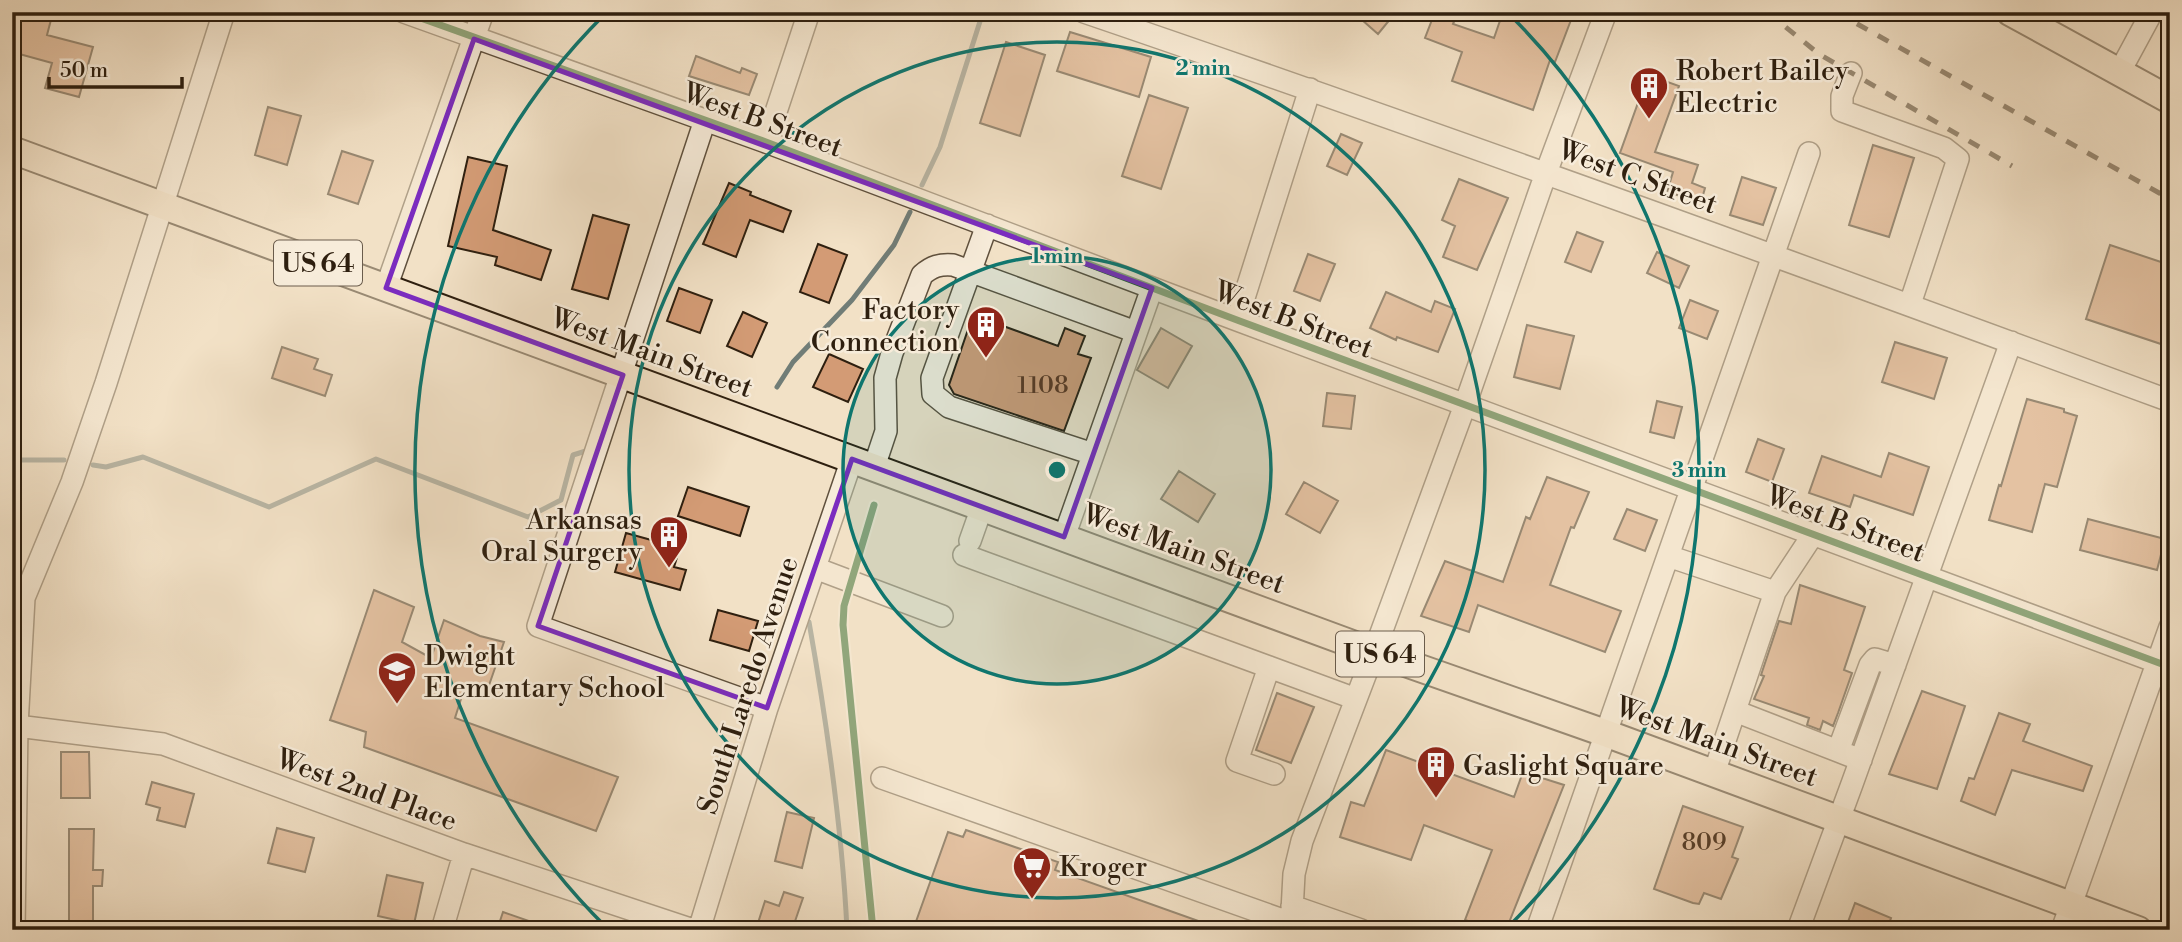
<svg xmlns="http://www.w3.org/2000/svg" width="2182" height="942" font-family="'Libre Bodoni',serif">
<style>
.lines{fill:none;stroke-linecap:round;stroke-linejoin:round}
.stream{stroke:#717d77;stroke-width:5}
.building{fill:#d39b75;stroke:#2e1f0f;stroke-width:2}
.minor-casing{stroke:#5f503d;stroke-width:24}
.major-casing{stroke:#2e1f0f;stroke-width:30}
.minor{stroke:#f7ecda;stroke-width:21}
.major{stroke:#f2e1c6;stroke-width:26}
.rail{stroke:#2e1f0f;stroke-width:5;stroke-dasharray:12 12;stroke-linecap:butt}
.cycleway-casing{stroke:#f7ecda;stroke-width:11}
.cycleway{stroke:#1b5e20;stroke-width:7}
.marked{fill:none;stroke:#7b2cbf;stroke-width:5;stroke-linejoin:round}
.ring{fill:none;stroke:#0f766e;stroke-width:3.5}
.labels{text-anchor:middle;stroke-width:5;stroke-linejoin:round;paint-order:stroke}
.number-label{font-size:24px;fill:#573e28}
.shield{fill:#f7ecda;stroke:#6a5c4c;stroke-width:2}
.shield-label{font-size:26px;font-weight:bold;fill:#2e1f0f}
.poi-label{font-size:28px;fill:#2e1f0f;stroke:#f7ecda;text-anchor:start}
.street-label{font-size:28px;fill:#2e1f0f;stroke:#f7ecda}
.centre{fill:#0f766e;stroke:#f7ecda;stroke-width:3.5}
.ring-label{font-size:21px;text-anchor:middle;font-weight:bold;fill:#0f766e;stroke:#f7ecda;stroke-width:5;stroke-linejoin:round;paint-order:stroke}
</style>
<rect width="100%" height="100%" fill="#f2e1c6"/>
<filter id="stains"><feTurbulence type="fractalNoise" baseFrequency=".00286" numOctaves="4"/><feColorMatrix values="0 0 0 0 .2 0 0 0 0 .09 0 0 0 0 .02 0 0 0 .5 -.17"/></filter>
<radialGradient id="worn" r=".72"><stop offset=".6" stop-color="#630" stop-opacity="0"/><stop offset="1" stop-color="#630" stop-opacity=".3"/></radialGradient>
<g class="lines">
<path class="stream" d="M922,185l18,-38 43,-135
M777,387l16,-25 59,-62 42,-55 16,-33
M12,460h52
M93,465l13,2 37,-10 126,50 107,-48 152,58 33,-17 12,-45 16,-5
M809,622c18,102 33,204 38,308"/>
</g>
<path class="building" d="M19,12h34l-6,23 46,12 -14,50 -34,-9 7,-25 -40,-11v-17z
M1353,12h43l-18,22z
M1435,12h23l-5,12 41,14 9,-26h71l-19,50 -5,-2 -17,50 -81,-29 10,-29 -37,-14z
M1070,32l81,25 -12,40 -82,-26z
M1006,42l39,13 -25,81 -40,-13z
M696,56l44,17 2,-5 15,6 -8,21 -60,-19z
M1648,75l31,11 -24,66 43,13 -6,18 13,5 -4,14 -34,-10 6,-20 -53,-19z
M1149,95l39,13 -27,81 -39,-13z
M268,107l33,9 -14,49 -32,-10z
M1341,134l21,9 -15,32 -20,-9z
M1873,145l41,13 -25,79 -40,-12z
M342,151l31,10 -15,43 -30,-10z
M468,157l39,9 -14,64 58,20 -10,30 -46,-15 2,-8 -49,-11z
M1742,177l34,11 -13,37 -33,-10z
M1459,179l49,19 -31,72 -34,-13 12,-31 -13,-6z
M729,183l22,9 -1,3 41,16 -8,21 -33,-12 -14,37 -33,-13z
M593,215l36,10 -21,74 -36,-10z
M1577,232l26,10 -12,30 -26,-10z
M818,244l29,11 -18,48 -29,-11z
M2110,245l60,20v82l-84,-28z
M1657,252l32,14 -10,22 -32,-15z
M1308,254l27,10 -15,37 -26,-10z
M679,288l33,12 -12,33 -33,-12z
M1386,292l45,20 4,-11 20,8 -17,43 -41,-15 -1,3 -26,-12z
M1690,300l28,11 -11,28 -28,-11z
M743,312l24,11 -15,34 -25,-11z
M973,315l85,31 7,-18 20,8 -7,18 13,4 -27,73 -110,-37 -5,-9z
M1527,325l47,11 -14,53 -46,-12z
M1161,328l31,18 -24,42 -31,-18z
M1895,342l52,16 -13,41 -52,-17z
M282,347l36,12 -4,10 18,6 -7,21 -53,-18z
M829,354l34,15 -15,33 -35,-15z
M1327,393l28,3 -4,33 -28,-3z
M2027,399l37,10v3l13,4 -20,71 -12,-3 -13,48 -43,-12 10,-35 2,1z
M1657,401l25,6 -8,31 -24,-6z
M1758,439l26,10 -12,33 -26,-10z
M1889,453l40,14 -16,48 -59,-20 -4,12 -41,-14 13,-37 59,21z
M1179,471l36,23 -17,28 -37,-23z
M1547,477l42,15 -15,36 -3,-1 -21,58 71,26 -16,41 -127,-47 -9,27 -48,-16 24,-55 58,21 23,-65 4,2z
M1304,482l34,19 -18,32 -34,-19z
M688,487l61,20 -9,29 -62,-20z
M1627,509l30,11 -12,31 -31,-12z
M2088,519l77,20 -8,31 -77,-20z
M626,533l54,15 -6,19 12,3 -6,20 -65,-18z
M1800,585l65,22 -21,63 8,3 -14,40 -5,13 -10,-5 -3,9 -13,-5 2,-7 -55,-19 10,-23 -3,-1 18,-54 12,3z
M374,590l40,17 -12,35 29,16 13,-38 36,16 24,6 -17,49 -21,-8 -11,35 163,59 -22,54 -232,-84 2,-15 -36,-12z
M718,610l40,11 -9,30 -39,-11z
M1922,691l43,15 -28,83 -48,-15z
M1277,693l37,14 -23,56 -35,-13z
M1999,713l31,11 -7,17 69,25 -9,25 -71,-21 -17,45 -34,-14 8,-23 5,1z
M1386,750l128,47 9,-25 41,13 -58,145h-12l-29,-10 27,-70 -68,-25 -13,35 -71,-23 11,-35 13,4z
M61,752h28l1,46h-29z
M152,782l42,12 -9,33 -28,-7 3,-12 -14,-4z
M1683,806l60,21 -11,30 6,2 -17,40 -17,-6 -5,11 -6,-1 -39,-14z
M787,812l27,6 -12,50 -27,-7z
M277,828l37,10 -9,34 -37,-9z
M69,829h25l-1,41h10l-1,16h-9v44h-24z
M966,830l92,32 -3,8 163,58v2h-305l35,-98 15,5z
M387,875l36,8 -9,41 -36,-8z
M784,892l19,6 -11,32h-23l-12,-4 8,-25 14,5z
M1855,903l36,15 -4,12h-42z
M503,912l43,15v3h-49z"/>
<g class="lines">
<g class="minor-casing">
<path id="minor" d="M404,12l362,130 471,178 933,347
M1084,12c364,124 725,256 1086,389
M1851,73l-9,23v15l102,37 14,11 -48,145
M2119,73l33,-61
M705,120l-167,506 229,82
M766,142l43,-130
M987,225l-55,153 1,16 16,13 144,47
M386,288l97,-276
M1237,320l73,-231
M874,467l12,-36 -1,-53 7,-25 30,-78c10,-9 18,-11 31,-10l183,67
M1064,537l88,-249
M970,541l12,-34
M964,555l392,144
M1668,556l107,36
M815,568l127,48
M1269,667l-32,94 37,13
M1735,711l103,40
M17,726l146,18 301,110 229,76
M1861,760l-23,-9 32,-86 5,-6 20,6
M1714,773l61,-181 39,-59
M882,778l409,145
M1292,906l69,24
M14,930l3,-204 7,-128 48,-116 34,-99 118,-371
M442,930l22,-76
M699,930l68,-222 85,-249
M1291,930l3,-56 8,-33 72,-189 91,-247 81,-232 60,-161
M1537,930l272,-777
M1798,930l54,-146 159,-442
M2062,930l108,-303"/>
</g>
<g class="major-casing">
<path id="major" d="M2010,12l160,88
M12,150l1362,502 231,81 533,197"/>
</g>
<use href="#minor" class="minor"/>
<use href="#major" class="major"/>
<path class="rail" d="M1767,12l52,42 193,112
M1836,12l334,187"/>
<g class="cycleway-casing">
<path id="cycleway" d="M404,12l362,130 471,178 933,347
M873,930l-30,-305 1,-19 30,-101"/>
</g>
<use href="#cycleway" class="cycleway"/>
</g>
<path d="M0 0H2182V942H0ZM474,39l678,249 -88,249 -212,-78 -85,249 -229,-82 85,-251 -237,-87z" fill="#f2e1c6" fill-opacity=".55" fill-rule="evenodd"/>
<path class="marked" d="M474,39l678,249 -88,249 -212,-78 -85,249 -229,-82 85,-251 -237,-87z"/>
<circle cx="1057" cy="470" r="214" fill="#0f766e" fill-opacity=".12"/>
<g class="ring">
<circle cx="1057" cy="470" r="214"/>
<circle cx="1057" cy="470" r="428"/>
<path d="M607 928A642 642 0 0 1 603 16M1511 16A642 642 0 0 1 1507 928"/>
</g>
<defs>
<g id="building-pin" transform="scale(2.0125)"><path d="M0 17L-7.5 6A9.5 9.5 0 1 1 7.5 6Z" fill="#8f2418" stroke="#f7ecda"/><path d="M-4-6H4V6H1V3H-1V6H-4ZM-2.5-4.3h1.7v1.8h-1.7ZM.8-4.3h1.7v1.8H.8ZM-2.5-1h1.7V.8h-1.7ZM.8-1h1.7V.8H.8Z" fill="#fff"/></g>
<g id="school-pin" transform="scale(2.0125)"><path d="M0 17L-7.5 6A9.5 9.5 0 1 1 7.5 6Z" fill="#8f2418" stroke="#f7ecda"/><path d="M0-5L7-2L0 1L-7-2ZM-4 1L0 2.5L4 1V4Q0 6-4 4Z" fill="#fff"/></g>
<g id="supermarket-pin" transform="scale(2.0125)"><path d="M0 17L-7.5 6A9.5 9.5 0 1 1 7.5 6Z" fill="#8f2418" stroke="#f7ecda"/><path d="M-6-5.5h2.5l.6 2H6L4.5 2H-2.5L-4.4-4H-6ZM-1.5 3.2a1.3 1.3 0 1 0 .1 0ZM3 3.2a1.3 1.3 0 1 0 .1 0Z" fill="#fff"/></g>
</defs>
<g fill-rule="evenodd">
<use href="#building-pin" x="1649" y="86"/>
<use href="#building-pin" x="986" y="325"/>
<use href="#building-pin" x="669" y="535"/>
<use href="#school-pin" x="397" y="671"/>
<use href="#building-pin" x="1436" y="765"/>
<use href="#supermarket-pin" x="1032" y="866"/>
</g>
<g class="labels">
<g class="number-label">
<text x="1043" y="393">1108</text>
<text x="1704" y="850">809</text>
</g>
<g class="shield">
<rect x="274" y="240.5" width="88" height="45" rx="5"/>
<rect x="1336" y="631.5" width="88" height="45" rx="5"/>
</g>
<g class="shield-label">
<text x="318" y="272">US 64</text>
<text x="1380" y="663">US 64</text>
</g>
<g class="poi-label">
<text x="1676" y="80">Robert Bailey<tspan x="1676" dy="32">Electric</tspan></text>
<text x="959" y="319" text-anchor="end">Factory<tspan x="959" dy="32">Connection</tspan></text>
<text x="642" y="529" text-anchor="end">Arkansas<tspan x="642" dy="32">Oral Surgery</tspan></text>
<text x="424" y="665">Dwight<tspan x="424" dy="32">Elementary School</tspan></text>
<text x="1463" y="775">Gaslight Square</text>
<text x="1059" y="876">Kroger</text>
</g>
<g class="street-label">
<text transform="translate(763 119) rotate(20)" y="10">West B Street</text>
<text transform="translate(1638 176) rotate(20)" y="10">West C Street</text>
<text transform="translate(1294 319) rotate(21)" y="10">West B Street</text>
<text transform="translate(652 352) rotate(20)" y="10">West Main Street</text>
<text transform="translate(1846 523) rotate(21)" y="10">West B Street</text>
<text transform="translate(1184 548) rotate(20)" y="10">West Main Street</text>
<text transform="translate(747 685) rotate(-72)" y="10">South Laredo Avenue</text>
<text transform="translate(1717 741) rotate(20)" y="10">West Main Street</text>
<text transform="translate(367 789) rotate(20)" y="10">West 2nd Place</text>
</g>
</g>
<circle cx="1057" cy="470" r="10" class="centre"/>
<g class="ring-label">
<text x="1203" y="75">2 min</text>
<text x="1057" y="263">1 min</text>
<text x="1699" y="477">3 min</text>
</g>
<rect width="2182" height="942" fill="none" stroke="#f2e1c6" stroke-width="42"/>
<rect x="14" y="14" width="2154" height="914" fill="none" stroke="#2e1f0f" stroke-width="3.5"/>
<rect x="21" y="21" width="2140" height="900" fill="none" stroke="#2e1f0f" stroke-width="2"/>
<path d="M49 77v10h133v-10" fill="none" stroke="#2e1f0f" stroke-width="3.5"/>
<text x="60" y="77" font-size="21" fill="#2e1f0f" stroke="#f7ecda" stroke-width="5" paint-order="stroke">50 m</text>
<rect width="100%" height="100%" filter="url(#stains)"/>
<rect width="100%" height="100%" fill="url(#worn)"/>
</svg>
